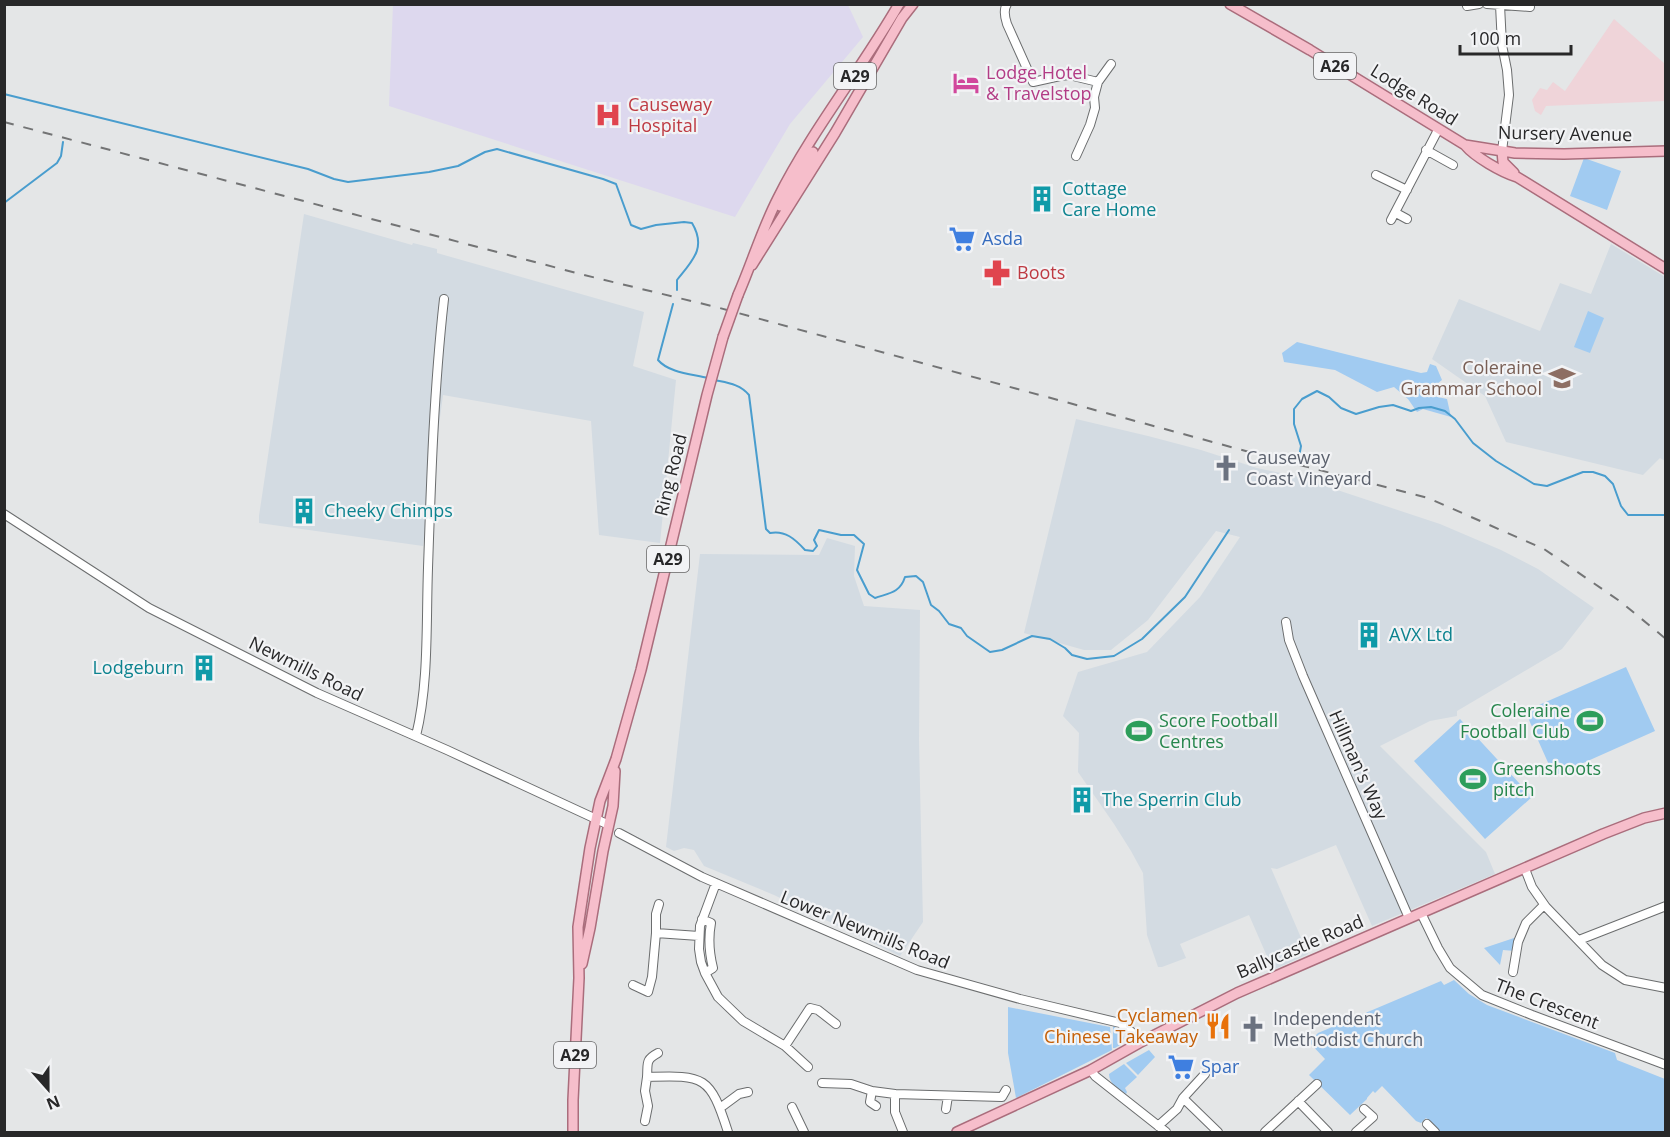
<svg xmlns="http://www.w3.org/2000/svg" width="1670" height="1137" font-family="'Open Sans',sans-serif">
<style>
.commercial{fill:#efd4d9}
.built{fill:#d3dbe2}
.medical{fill:#ddd8ee}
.green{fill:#a1cbf1}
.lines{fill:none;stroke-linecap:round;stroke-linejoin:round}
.stream{stroke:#499dce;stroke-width:2}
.minor-casing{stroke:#6b6d6e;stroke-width:10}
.major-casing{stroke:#aa6d7c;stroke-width:12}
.minor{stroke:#fff;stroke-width:8}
.major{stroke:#f6becb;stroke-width:9}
.rail{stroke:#737475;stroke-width:2;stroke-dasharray:10 10;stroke-linecap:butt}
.major-bridge-casing{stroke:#aa6d7c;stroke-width:12;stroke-linecap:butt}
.major-bridge{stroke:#f6becb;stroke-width:9}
.labels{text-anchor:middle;stroke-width:4.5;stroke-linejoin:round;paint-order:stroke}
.shield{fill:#f2f3f5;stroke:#656566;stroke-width:1.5}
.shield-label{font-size:16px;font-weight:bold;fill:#282829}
.hotel-label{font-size:18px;fill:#b23c85;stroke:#f2f3f5;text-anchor:start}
.street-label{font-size:18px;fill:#282829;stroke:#f2f3f5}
.health-label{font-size:18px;fill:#be3a42;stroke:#f2f3f5;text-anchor:start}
.culture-label{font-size:18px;fill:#0d838f;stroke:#f2f3f5;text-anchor:start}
.shop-label{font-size:18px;fill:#366cbe;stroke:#f2f3f5;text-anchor:start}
.education-label{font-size:18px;fill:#785e54;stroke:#f2f3f5;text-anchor:end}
.worship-label{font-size:18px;fill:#5b616d;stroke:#f2f3f5;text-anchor:start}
.leisure-label{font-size:18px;fill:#27864d;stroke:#f2f3f5;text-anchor:start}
.food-label{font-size:18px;fill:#c56008;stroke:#f2f3f5;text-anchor:end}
</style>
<rect width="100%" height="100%" fill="#e4e6e7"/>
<path class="commercial" d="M1614,19l51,45v37l-119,5 -5,9 -6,-4 -3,-11 8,-12 7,2 6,-8 12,9z"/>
<path class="built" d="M304,214l108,31 1,-2 24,6v4l207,59 -11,54 43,14 -16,163 -61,-8 -8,-114 -148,-26 -20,151 -164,-23v-7z
M1611,244l54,33v184l-5,-3 -17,17 -137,-33 -21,-46 -53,-37 27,-60 81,32 20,-48 31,11z
M1076,419l72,17 53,14 56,18 38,8 145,48 61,26 37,19 56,39 -32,41 -105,62v5l-27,5 -50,25 106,106 9,22 -123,52 -36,-81 -59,24 -6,-1 37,86 -35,16 -24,-55 -69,29 6,14 -24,9h-4l-11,-32 -4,-62 -12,-22 -17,-27 -36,-52 1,-39 -16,-17 15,-44 69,-20 53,-55 40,-60 -24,-6 -68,89 -37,30h-27l-60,-17z
M827,538l28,8 -1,30 10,30 56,4 -1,130 4,182 -23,34 -126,-61 -70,-29 -10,-16 -10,-2 -10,3 -8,-4 34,-293 119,1z"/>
<path class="medical" d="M393,5h455l15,32 -73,87 -55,93 -346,-111z"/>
<path class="green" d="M1584,158l37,13 -14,39 -37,-14z
M1588,311l16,7 -14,35 -16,-6z
M1297,342l124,31 6,-1 3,-8 6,2 6,14 -18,14 23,5 4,18 -28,-8 -6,3 -9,-13 -14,-12 -17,5 -42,-22 -51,-8 -2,-9z
M1626,667l29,64 -101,45 -29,-65z
M1460,719l72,78 -47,42 -71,-78z
M1517,937l-2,14 -12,-1 -3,15 -16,-17z
M1454,980l15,14 18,11 128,48 2,7 48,19v53h-225l-14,-14 -5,5 -5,-2 -34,-35 -7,7 -2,-2 -6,7v1l-17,16 -41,-40 16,-16 -16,-17 9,-9 123,-52 3,4z
M1008,1007l102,20 2,23 -96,48 -8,-45z
M1113,1026l8,5 3,7 -4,7 -5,3h-2z
M1149,1050l6,7 -17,18 -12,-12z
M1124,1064l13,13 -12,11 2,4 -1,2c-7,-5 -17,-10 -17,-20z"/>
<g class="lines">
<path class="stream" d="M4,94l304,75 26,10 14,3 81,-10 29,-6 27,-14 12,-3 106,30 13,5 15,41 10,4 15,-4 28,-3 8,1c15,25 0,38 -15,57v10
M4,203l53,-40 4,-7 2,-14
M673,304l-15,56c11,13 34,14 50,18
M714,380c14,3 26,4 35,15l17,134 4,4c15,-3 25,6 35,17l8,1 4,-5 -3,-6 5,-10 22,5h13l10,9 -7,26 12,24 6,4c14,-5 25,-5 30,-21l11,-1 7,6 8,23 8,6 10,13 12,4 6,8 23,16 12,-2 30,-14 18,3 15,9 7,7 15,4 27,-3 28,-17 43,-42 44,-67
M1299,457l2,-11 -7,-22v-15l8,-10 15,-8 12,6 12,11 15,6 23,-7 14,-2 18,6 8,-3 12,-1 14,4 10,8 18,24 23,18 38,23 13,2 36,-14h10l12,4 8,8 8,22 7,9h38"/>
<g class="minor-casing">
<path id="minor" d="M1007,4c-4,6 -2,14 0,20l26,58 27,-6 9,-1 29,7
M1487,4l43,3
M1500,5l2,40 5,25 2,25 -7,56
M1467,6l12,-2
M1426,150l27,15
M1076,156l14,-31 5,-17 -1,-11 4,-15 13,-18
M1376,175l31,15
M1396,213l11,6
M1391,220l47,-90
M4,514l145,94 168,85 130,57 162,75
M1286,622l3,18 14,36 106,242
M416,736c13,-53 10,-113 12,-168 3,-90 6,-180 16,-269
M619,833l83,44 215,93 103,29 100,24 14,11 5,9
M1525,869l7,18 14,20 56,58 23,15 41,8
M716,883l-16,43 -1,23 2,13 4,11 13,24 25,24 42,25 23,21
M1421,913l17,35 12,20 32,27 50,20 134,50
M702,919l9,4c-3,16 -2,29 2,45l-8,5
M656,933v-19l3,-10
M1579,940l87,-34
M1513,972l5,-30 8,-19 18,-18
M633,985l15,7 4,-15 4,-44 43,3
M785,1046l25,-38 8,2 18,14
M1091,1070l4,6 71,56
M647,1077c1,-14 -2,-17 11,-24
M822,1083l29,1 21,7 23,3
M872,1091l-2,11 6,4
M1183,1098l35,34
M1298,1101l30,31
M792,1107l12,25
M720,1108l19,-14 9,-2
M946,1109l2,-13
M645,1121l3,-15 -3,-15 2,-14c58,-2 63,-1 81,55
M1427,1124l8,8
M1158,1126l19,-17 6,-11 22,-24
M903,1132l-8,-20v-18l107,3 4,-7
M1265,1132l52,-48
M1356,1132l17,-15 -9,-8"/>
</g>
<g class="major-casing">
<path id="major" d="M1230,4l80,46 155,95c10,12 36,27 52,32l149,92
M1465,145l50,8 49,1 102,-3
M1502,151l1,11 11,11
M780,206l33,-54
M752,265l83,-132 67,-115 11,-14
M738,295c14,-32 24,-66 40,-97 34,-68 83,-128 121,-194
M582,964l8,-36 13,-77 10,-45 2,-35
M573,1132v-32l6,-122 -1,-51 12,-79 10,-47 16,-42 25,-89 66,-275 16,-58
M957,1132l134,-62 48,-27 98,-50 366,-159 41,-16 22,-5"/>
</g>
<use href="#minor" class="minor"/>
<use href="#major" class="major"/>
<path class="rail" d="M4,122l580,153 132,32 537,146 175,45 116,51 77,53 45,37"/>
<g class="major-bridge-casing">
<path id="major-bridge" d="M723,337l15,-42"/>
</g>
<use href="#major-bridge" class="major-bridge"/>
</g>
<defs>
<g id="hotel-bare" transform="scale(2.07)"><path d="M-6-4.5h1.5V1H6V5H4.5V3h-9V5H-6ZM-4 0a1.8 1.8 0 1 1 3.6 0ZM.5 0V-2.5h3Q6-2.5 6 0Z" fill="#d1479c" stroke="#f2f3f5" stroke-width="2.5" paint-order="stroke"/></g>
<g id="hospital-bare" transform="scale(2.07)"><path d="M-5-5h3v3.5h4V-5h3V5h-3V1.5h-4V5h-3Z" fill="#e0444e" stroke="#f2f3f5" stroke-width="2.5" paint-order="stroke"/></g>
<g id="building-bare" transform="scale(2.07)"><path d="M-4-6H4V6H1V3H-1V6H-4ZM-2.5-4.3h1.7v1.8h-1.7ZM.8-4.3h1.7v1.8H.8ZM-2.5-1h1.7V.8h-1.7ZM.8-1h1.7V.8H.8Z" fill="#0f9aa8" stroke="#f2f3f5" stroke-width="2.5" paint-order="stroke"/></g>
<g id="supermarket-bare" transform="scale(2.07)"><path d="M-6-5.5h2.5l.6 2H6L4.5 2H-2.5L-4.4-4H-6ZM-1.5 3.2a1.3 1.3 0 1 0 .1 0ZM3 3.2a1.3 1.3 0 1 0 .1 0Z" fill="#3f7fe0" stroke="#f2f3f5" stroke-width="2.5" paint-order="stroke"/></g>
<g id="pharmacy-bare" transform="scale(2.07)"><path d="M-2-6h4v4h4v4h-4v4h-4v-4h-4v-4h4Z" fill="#e0444e" stroke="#f2f3f5" stroke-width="2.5" paint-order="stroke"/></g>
<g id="school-bare" transform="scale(2.07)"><path d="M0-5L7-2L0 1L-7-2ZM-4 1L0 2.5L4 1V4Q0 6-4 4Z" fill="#8d6e63" stroke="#f2f3f5" stroke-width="2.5" paint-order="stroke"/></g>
<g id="church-bare" transform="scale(2.07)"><path d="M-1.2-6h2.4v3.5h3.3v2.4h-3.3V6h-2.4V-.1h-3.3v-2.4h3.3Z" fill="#6b7280" stroke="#f2f3f5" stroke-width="2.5" paint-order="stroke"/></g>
<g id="stadium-bare" transform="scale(2.07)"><path d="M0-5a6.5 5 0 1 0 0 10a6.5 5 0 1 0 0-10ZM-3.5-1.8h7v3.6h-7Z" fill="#2e9e5b" stroke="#f2f3f5" stroke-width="2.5" paint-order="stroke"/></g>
<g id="restaurant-bare" transform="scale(2.07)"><path d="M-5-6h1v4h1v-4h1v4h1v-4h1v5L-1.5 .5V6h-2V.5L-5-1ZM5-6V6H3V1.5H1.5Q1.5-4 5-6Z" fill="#e8710a" stroke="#f2f3f5" stroke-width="2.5" paint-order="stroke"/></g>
</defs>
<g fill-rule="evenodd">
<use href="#hotel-bare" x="966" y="83"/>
<use href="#hospital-bare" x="608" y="115"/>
<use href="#building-bare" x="1042" y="199"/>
<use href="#supermarket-bare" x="962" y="239"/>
<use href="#pharmacy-bare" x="997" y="273"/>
<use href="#school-bare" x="1562" y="378"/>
<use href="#church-bare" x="1226" y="468"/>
<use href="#building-bare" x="304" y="511"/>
<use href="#building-bare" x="1369" y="635"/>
<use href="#building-bare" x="204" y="668"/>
<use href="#stadium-bare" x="1590" y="721"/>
<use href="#stadium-bare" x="1139" y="731"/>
<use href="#stadium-bare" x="1473" y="779"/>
<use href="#building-bare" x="1082" y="800"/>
<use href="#restaurant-bare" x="1218" y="1026"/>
<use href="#church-bare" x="1253" y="1029"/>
<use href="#supermarket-bare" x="1181" y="1067"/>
</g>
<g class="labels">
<g class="shield">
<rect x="1314" y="53" width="42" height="26" rx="4.5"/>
<rect x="834" y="63" width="42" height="26" rx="4.5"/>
<rect x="647" y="546" width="42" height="26" rx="4.5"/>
<rect x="554" y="1042" width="42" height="26" rx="4.5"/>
</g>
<g class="shield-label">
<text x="1335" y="72">A26</text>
<text x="855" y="82">A29</text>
<text x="668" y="565">A29</text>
<text x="575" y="1061">A29</text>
</g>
<g class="hotel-label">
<text x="986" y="79">Lodge Hotel<tspan x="986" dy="21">&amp; Travelstop</tspan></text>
</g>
<g class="street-label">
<text transform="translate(1414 95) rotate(32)" y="6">Lodge Road</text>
<text transform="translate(1565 134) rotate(1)" y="6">Nursery Avenue</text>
<text transform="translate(671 475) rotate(-76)" y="6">Ring Road</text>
<text transform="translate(306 669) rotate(26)" y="6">Newmills Road</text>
<text transform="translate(1358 765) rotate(66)" y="6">Hillman's Way</text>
<text transform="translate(865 930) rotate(22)" y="6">Lower Newmills Road</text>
<text transform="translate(1300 947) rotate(-23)" y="6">Ballycastle Road</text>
<text transform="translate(1547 1004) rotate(21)" y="6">The Crescent</text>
</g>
<g class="health-label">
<text x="628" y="111">Causeway<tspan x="628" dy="21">Hospital</tspan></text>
<text x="1017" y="279">Boots</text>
</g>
<g class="culture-label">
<text x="1062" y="195">Cottage<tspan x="1062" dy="21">Care Home</tspan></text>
<text x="324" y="517">Cheeky Chimps</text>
<text x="1389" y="641">AVX Ltd</text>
<text x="184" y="674" text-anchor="end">Lodgeburn</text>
<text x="1102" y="806">The Sperrin Club</text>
</g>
<g class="shop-label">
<text x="982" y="245">Asda</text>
<text x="1201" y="1073">Spar</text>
</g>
<g class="education-label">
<text x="1542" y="374">Coleraine<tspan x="1542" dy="21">Grammar School</tspan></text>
</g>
<g class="worship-label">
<text x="1246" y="464">Causeway<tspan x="1246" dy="21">Coast Vineyard</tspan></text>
<text x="1273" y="1025">Independent<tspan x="1273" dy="21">Methodist Church</tspan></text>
</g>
<g class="leisure-label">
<text x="1570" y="717" text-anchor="end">Coleraine<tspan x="1570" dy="21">Football Club</tspan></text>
<text x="1159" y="727">Score Football<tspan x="1159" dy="21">Centres</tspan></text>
<text x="1493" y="775">Greenshoots<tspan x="1493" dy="21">pitch</tspan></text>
</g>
<g class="food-label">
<text x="1198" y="1022">Cyclamen<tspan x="1198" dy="21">Chinese Takeaway</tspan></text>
</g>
</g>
<rect width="1670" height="1137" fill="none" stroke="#282829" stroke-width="12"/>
<g transform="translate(48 1089) rotate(159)" stroke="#f2f3f5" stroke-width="4.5" paint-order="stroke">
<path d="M0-4.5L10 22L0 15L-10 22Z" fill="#282829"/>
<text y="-9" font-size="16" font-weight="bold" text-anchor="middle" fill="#282829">N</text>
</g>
<path d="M1460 45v9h111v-9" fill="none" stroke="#282829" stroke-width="3"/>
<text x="1469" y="45" font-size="18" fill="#282829" stroke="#f2f3f5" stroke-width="4.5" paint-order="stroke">100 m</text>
</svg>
